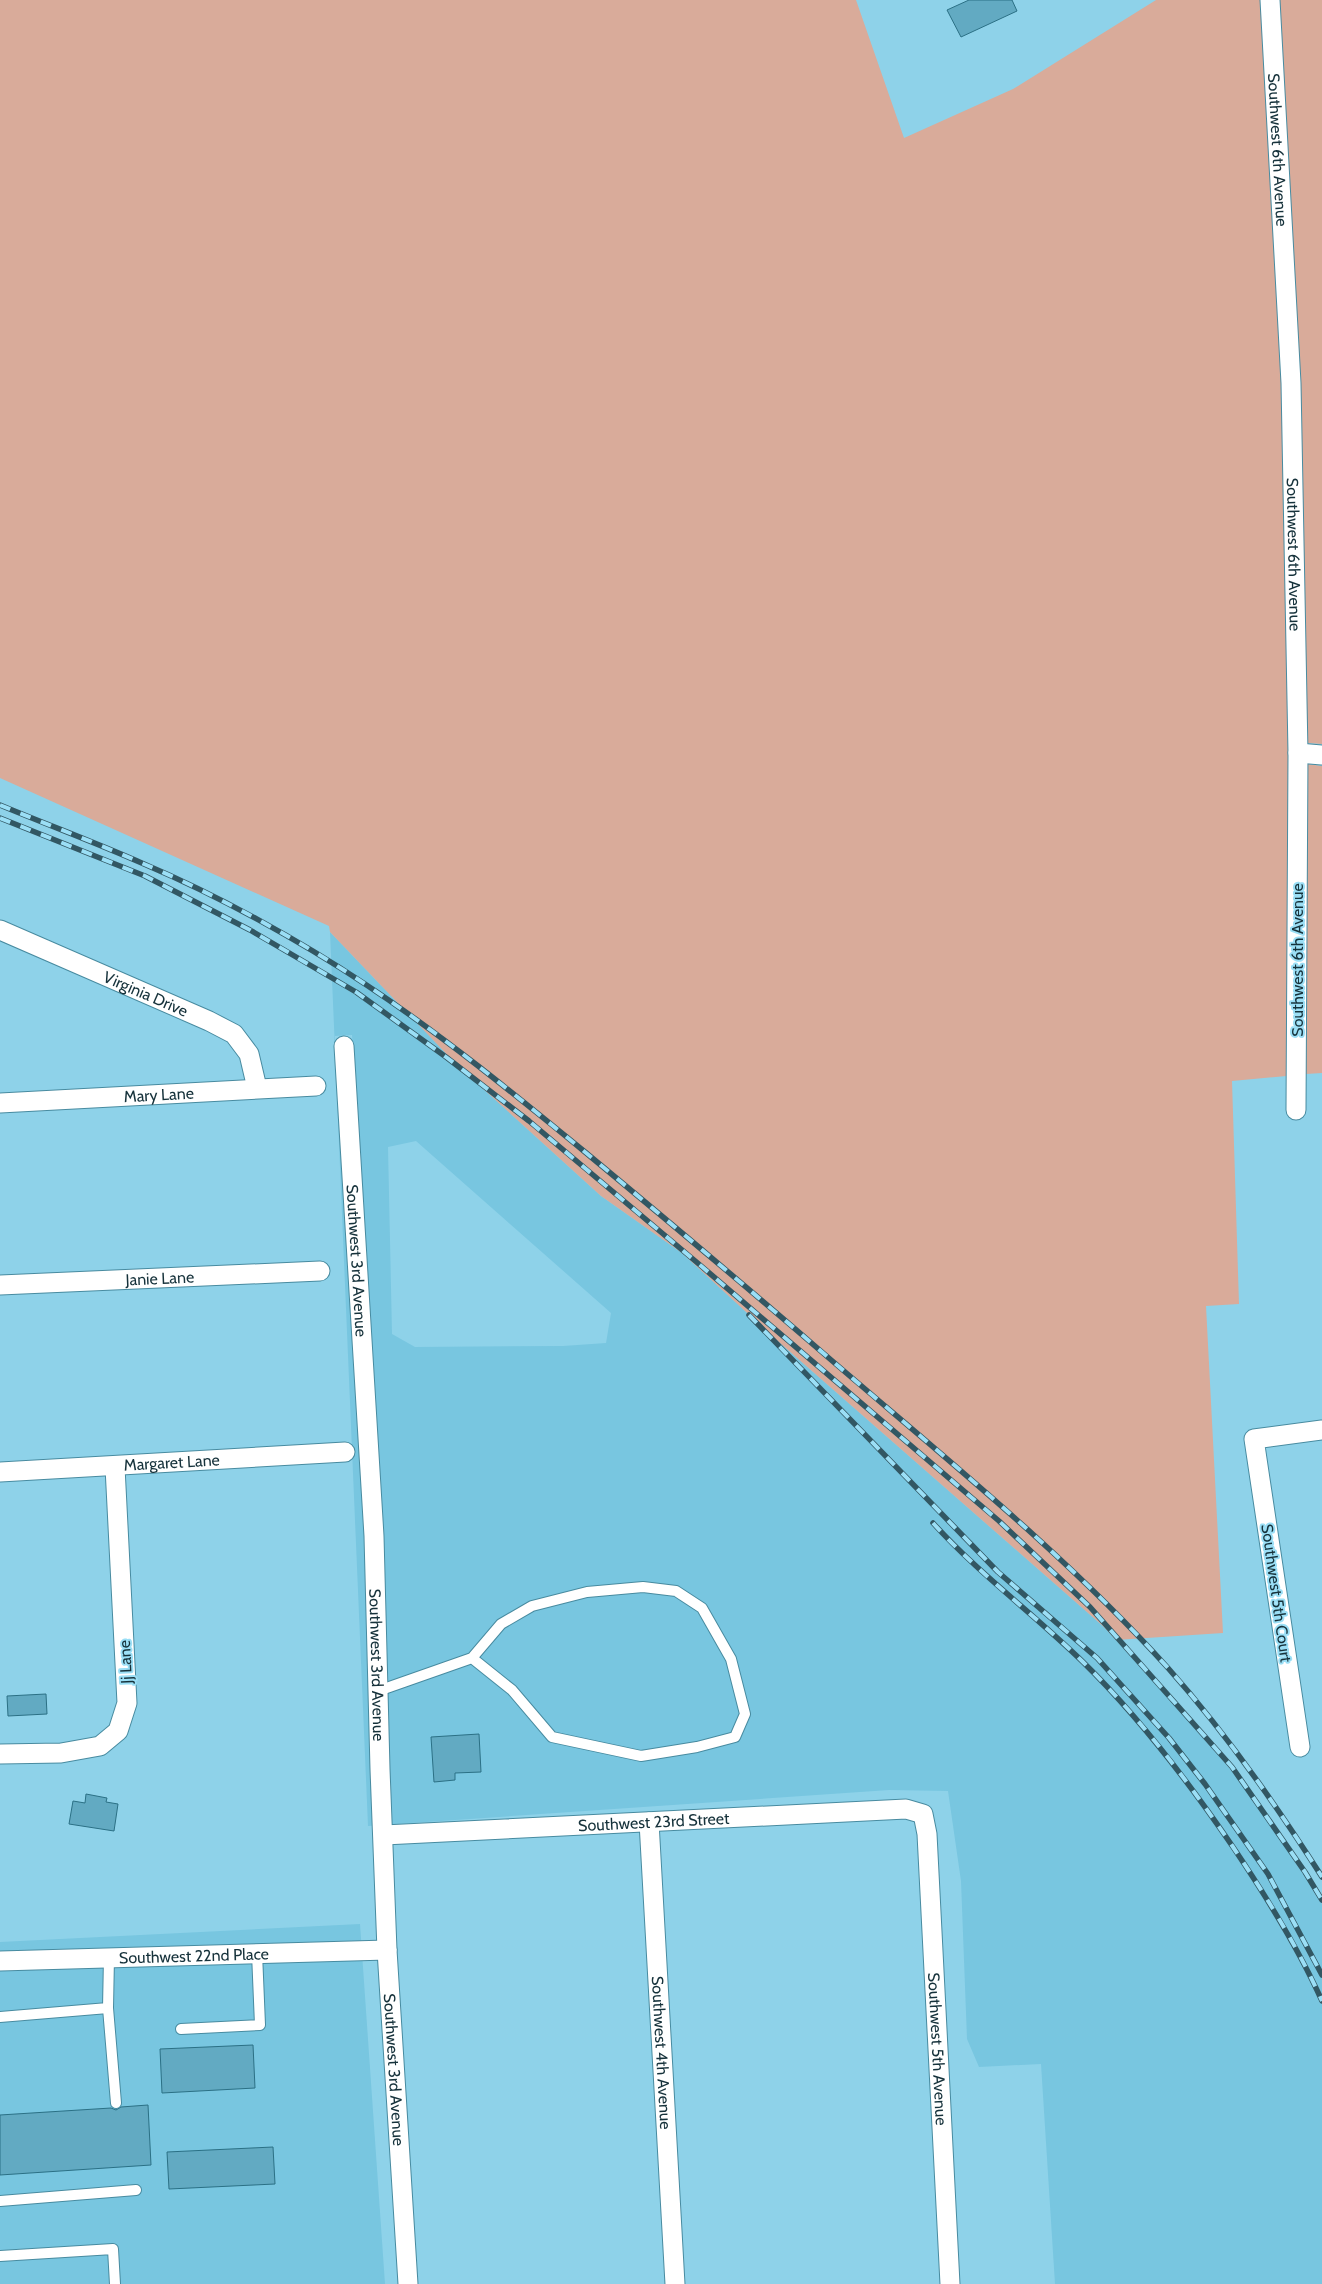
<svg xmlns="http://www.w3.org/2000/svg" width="1322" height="2284" font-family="Cabin,sans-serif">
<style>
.built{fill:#78c6e0;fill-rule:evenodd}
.green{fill:#d9ab9a}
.building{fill:#62aac2;stroke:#2b7085}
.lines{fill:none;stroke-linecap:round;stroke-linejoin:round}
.lane-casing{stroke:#488ba0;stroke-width:12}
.street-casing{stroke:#488ba0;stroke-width:21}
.lane{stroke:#fff;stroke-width:10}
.street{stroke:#fff;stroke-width:19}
.rail-casing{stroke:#325763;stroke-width:5.5}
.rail{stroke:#9bdff6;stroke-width:4;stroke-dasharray:11;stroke-linecap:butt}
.labels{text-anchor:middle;stroke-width:4;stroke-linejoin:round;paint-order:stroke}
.street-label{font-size:16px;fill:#16323b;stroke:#9bdff6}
</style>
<rect width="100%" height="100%" fill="#8ed2e9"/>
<path class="built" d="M330,932l127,133 144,131 81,57 90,83 332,291 124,136 94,137v384h-267l-14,-220 -62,3 -12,-28 -6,-158 -13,-90 -59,-1 -521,36zM352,1035l32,501 3,166 -22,-165 -31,-497v-4zM416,1141l195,172 -5,30 -43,3 -148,1 -23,-13 -4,-187z
M360,1924l25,360h-385v-342z"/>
<path class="green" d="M0,0h856l48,138 109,-49 143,-89h105l21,383 6,369 -1,324 -55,5 7,223 -33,2 17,327 -107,7 -12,-13 -332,-291 -90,-83 -81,-57 -144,-131 -127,-133 -1,-6 -329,-148z
M1279,0h43v744l-15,-1z
M1307,764l15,2v307l-16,1z"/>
<path class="building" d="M969,0h43l5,11 -56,26 -14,-27z
M46,1694l1,20 -39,2 -1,-20z
M479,1734l2,38 -26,1v7l-21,2 -3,-45z
M86,1794l21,4 -1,4 12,2 -4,27 -45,-7 4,-23 12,2z
M253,2045l2,43 -93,5 -2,-44z
M148,2105l3,60 -151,10v-60l111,-7 5,2 5,-3z
M273,2147l2,37 -106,5 -2,-37z"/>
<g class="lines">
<g class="lane-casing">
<path id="lane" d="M378,1691l94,-33 40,32 40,47 89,19 56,-9 38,-10 10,-23 -14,-55 -29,-51 -26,-17 -33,-4 -56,5 -55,14 -31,18 -29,34
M108,2008l8,95
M0,2017l108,-9 1,-51
M181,2029l79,-4 -3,-72
M0,2201l136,-11
M0,2256l113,-7 2,35"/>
</g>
<g class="street-casing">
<g id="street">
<path id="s1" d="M1270,0l21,383 7,370 -2,357"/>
<path d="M1298,753l24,2"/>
<path id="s2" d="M0,930l209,91 25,13 15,20 8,34"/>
<path id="s3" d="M344,1046l30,490 6,233 7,181 21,334"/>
<path id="s4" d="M0,1103l316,-17"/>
<path id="s5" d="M0,1285l320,-14"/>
<path id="s6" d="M0,1472l345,-20"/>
<path d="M1300,1747l-46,-308 68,-9"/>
<path d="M0,1754l61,-1 39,-7 18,-15 9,-28 -12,-236"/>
<path id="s7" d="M649,1822l26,462"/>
<path id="s8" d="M384,1835l522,-26 17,5 4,20 23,450"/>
<path id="s9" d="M0,1961l387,-11"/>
</g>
</g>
<use href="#lane" class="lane"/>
<use href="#street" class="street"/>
<g class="rail-casing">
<path id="rail" d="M0,805c48,20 97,38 144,59 73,31 155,76 221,120 77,51 148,109 220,168 82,68 164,137 245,207 115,99 236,196 338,309 56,63 109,138 154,209
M0,818l145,58 105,54 106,62 90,65 83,64 171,144 299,256 91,86 142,160 73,105 17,28
M749,1315l249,257 99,86 72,80 36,46 63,90 54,101
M933,1523c46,51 101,91 150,139 57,56 105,119 150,185 33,49 65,100 89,154"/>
</g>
<use href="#rail" class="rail"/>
</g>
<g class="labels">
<g class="street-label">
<text dy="6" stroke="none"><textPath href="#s1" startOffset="150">Southwest 6th Avenue</textPath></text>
<text dy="6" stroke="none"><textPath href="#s1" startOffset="555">Southwest 6th Avenue</textPath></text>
<text transform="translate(1297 960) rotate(-90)" y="6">Southwest 6th Avenue</text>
<text dy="6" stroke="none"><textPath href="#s2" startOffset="159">Virginia Drive</textPath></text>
<text dy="6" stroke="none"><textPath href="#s4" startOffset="159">Mary Lane</textPath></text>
<text dy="6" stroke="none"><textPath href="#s3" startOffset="215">Southwest 3rd Avenue</textPath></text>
<text dy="6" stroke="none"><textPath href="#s5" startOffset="160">Janie Lane</textPath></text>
<text dy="6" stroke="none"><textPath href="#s6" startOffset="172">Margaret Lane</textPath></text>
<text transform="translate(1277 1593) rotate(82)" y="6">Southwest 5th Court</text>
<text transform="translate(125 1662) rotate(-93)" y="6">Jj Lane</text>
<text dy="6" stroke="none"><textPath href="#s3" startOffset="620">Southwest 3rd Avenue</textPath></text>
<text dy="6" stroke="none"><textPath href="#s8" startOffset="270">Southwest 23rd Street</textPath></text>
<text dy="6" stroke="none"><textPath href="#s9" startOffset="194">Southwest 22nd Place</textPath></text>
<text dy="6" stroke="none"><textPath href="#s8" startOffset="776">Southwest 5th Avenue</textPath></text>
<text dy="6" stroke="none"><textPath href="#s7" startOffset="231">Southwest 4th Avenue</textPath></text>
<text dy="6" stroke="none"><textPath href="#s3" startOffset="1025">Southwest 3rd Avenue</textPath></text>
</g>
</g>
</svg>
